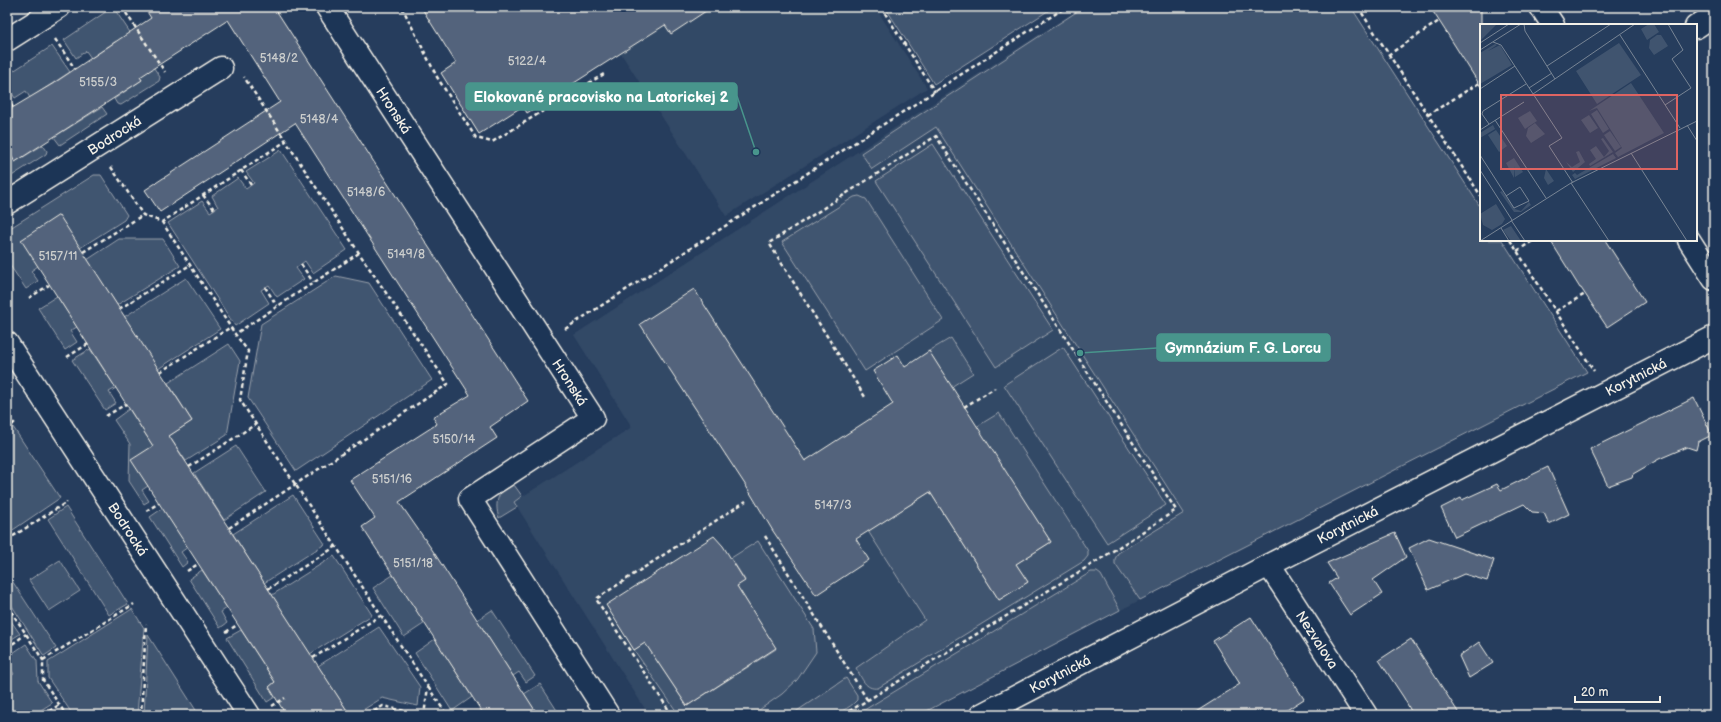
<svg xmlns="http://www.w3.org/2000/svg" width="1721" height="722" font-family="'Balsamiq Sans',sans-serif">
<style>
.built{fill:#334966}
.green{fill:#40546f;stroke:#9aa2ac}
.building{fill:#52647b;stroke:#f4f1e8}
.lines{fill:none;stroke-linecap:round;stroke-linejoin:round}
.minor-casing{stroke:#f4f1e8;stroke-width:25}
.path{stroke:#f4f1e8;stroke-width:2.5;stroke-dasharray:4 3;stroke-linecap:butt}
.minor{stroke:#1d3557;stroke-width:22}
.labels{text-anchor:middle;stroke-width:4;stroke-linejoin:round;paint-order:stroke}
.number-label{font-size:12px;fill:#cccecd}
.street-label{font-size:14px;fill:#f4f1e8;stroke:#1d3557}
.inset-road{fill:none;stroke:#788595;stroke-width:1}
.view{fill:#df6462;fill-opacity:0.15;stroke:#df6462;stroke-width:2}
.inset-edge{fill:none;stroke:#f4f1e8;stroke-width:2}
.leader{fill:none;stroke:#48958c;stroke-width:1.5}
.callout-dot{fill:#48958c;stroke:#1d3557;stroke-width:1.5}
.callout{fill:#48958c;stroke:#48958c;stroke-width:1.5}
.callout-label{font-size:15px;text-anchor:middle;font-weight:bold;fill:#fff}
</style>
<rect width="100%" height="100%" fill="#263d5d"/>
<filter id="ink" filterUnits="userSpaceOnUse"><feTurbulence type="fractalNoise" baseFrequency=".025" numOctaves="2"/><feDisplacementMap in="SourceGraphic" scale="8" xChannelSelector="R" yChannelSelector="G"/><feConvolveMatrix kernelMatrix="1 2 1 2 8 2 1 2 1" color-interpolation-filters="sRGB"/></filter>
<g filter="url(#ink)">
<path class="built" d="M591,7h284l52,81 -201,128z
M1082,7h269l130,201v32h21l85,132 -447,228 -221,115h-270l-135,-213 118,-75 -58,-92z"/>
<path class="green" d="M113,7l47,70 -1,4 -38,24 -4,-1 -3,-5 28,-19 -26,-39 -25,17 -5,-7 -10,7 -12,-18z
M885,7h169l-120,77z
M1084,7h267l130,201v32h21l85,132 -447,228 -25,-36v-5l3,-6 66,-40 -248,-386 -64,42 -11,-16z
M52,46l18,26 -40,26 -4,-7 -11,7 -8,-12v-11z
M102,107l5,7 -47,31 -6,-8z
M933,144l120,186 -57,37 -120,-186z
M43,145l4,6 -1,3 -39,25v-30l8,13z
M281,150l66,100 -34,23 -8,-12 -9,7 8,11 -27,18 -8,-12 -8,5 8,13 -34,23 -67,-103 34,-22 8,11 8,-5 -6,-11 26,-18 8,11 8,-6 -8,-11z
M94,175h7l26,40 -3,5 -44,28 -42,18 -7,5 7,10 -12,8 -19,-28v-31z
M859,196l7,3 77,121 -78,51 -83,-129 72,-45z
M119,239h44l17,27 -63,39 -30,-45z
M336,276l33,7 63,97 -136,91 -48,-73 13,-74z
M186,278l34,51 -62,40 -34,-52z
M57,296l20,31 -7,4 7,11 -12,8 -27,-42z
M951,338l22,35 -22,14 -22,-36z
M229,344l11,17 -13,74 -41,26 -17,-25 23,-15 -24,-38z
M1063,347l103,158 -59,38 -103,-158z
M90,349l26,39 -7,4 7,11 -11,7 -33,-50z
M129,409l24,37 -5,40 -6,4 7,11 -5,3 -15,-23 1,-37 -16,-24z
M999,413l89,138v5l-4,5 -206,127c-13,2 -16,-10 -22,-20l69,-48 -57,-89 62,-39 69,108 29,-18 -12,-18 35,-22 -75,-115z
M7,418l53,80 -53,36z
M236,446l30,46 -42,28 -30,-47z
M512,482l10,14 -8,6 3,5 -18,11c-5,-15 -1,-28 13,-36z
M293,495l32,49 -61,39 -31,-49z
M66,507l62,97 -19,11 -61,-96z
M163,508l25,39 -7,5 7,10 -6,5 -32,-50z
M758,541l56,88 2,23 -19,28 -15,14 -30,21h-73l-45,-65 11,-7 42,63 89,-57 -39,-63 8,-6 -14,-22z
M334,556l38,59 -62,39 -38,-59z
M60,560l20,31 -31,20 -20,-31z
M202,570l25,38 -6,4 6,11 -7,5 -31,-49z
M1091,572h6l4,3 19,35 -201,105h-63z
M7,573l49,75 -12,8 -37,-58z
M393,575l32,48 -21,14 -31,-49z
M132,609l12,19 -7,87h-64l-25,-37v-16z
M492,610l43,66 -9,6 -7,-10 -6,4 -36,-56z
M7,615l13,19 -13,8z
M379,627l41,60 -2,19 -36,-8 -27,17h-5l-32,-49z
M241,630l34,52 -6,5 6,10 -8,5 -40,-64z
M148,635l51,80h-55z
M435,639l37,58 -20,14 -37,-58z
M26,644l11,17 1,20 14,22 -19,12h-13l-4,-5 -6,4 -3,-4v-31l7,-5 -7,-11v-6z
M846,678l11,17v5c-17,19 -43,15 -66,15z
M540,684l20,31h-22l-14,-21z"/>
<path class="building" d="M144,7h130l254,394 -38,26 7,11 -98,64 34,49 105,164h-54l-122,-188 13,-9 -25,-38 87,-56 -4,-7 37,-22 -175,-272 -135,89 -15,-22 135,-88 -52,-82 -88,57 2,3 -127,82 -8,-13v-38l47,-28 97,-65z
M421,7h291l-41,27 -6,-9 -138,88 -4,-7 -44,28 -38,-61 15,-10z
M1430,7h51v80l-29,-46z
M59,215l133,206 -23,15 181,279h-64l-17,-28 6,-5 -144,-222 22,-14 -132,-206z
M1550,240h55l40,62 -38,25 -26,-39h-1z
M694,289l111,172 88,-57 -20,-33 25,-16 7,12 24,-16 122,191 -35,22 12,18 -29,18 -69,-108 -74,47 13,21 -53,35 -43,-64 -27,-45 -106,-162z
M1694,398l18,37 -14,7 -2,8 -9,-3 -28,12 -26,15 -1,3 -24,9 -18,-37z
M1548,467l21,47 -20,10 -5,-11 -12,-1 -8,-8 -69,33 -14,-29 20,-10 1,2 35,-16 4,6z
M1395,533l11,24 -33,23 9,14 -32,21 -21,-32 8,-5 -10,-15z
M714,536l9,10 22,35 -8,5 39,62 -89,58 -42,-63 -11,7 -28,-45z
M1429,538l65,22 -7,21 -23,-7 -36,16 -19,-42z
M1251,617l53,82 -25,16h-88l49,-31 -27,-43z
M1411,639l49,76h-47l-9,-17 -25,-38z
M1479,642l14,21 -24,15 -10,-22z"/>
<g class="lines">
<g class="minor-casing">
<g id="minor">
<path id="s1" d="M327,7l266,411 -123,81 138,216"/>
<path d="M1541,7l12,18"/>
<path d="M1696,27l18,-12"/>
<path d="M7,40l52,-33"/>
<path id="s2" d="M7,203l214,-135"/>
<path d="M1689,240l25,39"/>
<path id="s3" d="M7,343l242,372"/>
<path id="s4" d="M1269,565l97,150"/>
<path id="s5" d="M981,715l288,-150 445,-228"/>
</g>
</g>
<path class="path" d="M122,7l43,65
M402,7l35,70 39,61 16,4 112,-68
M881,7l54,85
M1358,7l123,189
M55,39l20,30
M1388,55l51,-34
M7,98l6,10
M1428,115l51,-32
M111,167l32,48 19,7 124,-81
M241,170l10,15
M203,195l11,14
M162,222l73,112
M7,240l2,-12
M1510,240l84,131
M1517,251l17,-11
M83,252l60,-37
M359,253l-124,81 13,17 -8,49 188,287 -4,28
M301,264l12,18
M265,287l12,19
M29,298l20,-13
M119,309l71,-44
M1556,311l29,-17
M565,329l501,-322
M67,357l21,-13
M160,372l71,-45
M964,407l31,-19
M106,416l20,-12
M7,430l8,-8
M189,467l67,-43
M146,511l13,-8
M229,528l219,-144 -89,-131 -115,-176
M765,536l103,165
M7,540l60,-38
M187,571l11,-7
M268,589l67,-42
M7,605l36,55v20l23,35
M226,632l11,-7
M7,648l19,-14
M313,658l67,-42
M43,660l91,-56
M428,687l19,28
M272,706l13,-8
M43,715l16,-10
M141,715l5,-91
M368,715l15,-9 38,9
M672,715l-76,-116 150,-98
M843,715l259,-157 74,-48 -240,-374 -167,107 96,154"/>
<use href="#minor" class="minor"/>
</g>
</g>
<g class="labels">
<g class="number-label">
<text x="279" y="62">5148/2</text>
<text x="527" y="65">5122/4</text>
<text x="98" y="86">5155/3</text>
<text x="319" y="123">5148/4</text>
<text x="366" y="196">5148/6</text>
<text x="406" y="258">5149/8</text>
<text x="58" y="260">5157/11</text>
<text x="454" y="443">5150/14</text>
<text x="392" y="483">5151/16</text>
<text x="833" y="509">5147/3</text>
<text x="413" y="567">5151/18</text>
</g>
<g class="street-label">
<text dy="5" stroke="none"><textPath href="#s1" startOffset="123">Hronská</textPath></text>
<text dy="5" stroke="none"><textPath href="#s2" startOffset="127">Bodrocká</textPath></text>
<text dy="5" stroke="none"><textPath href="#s5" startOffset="737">Korytnická</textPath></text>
<text dy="5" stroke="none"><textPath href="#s1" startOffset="447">Hronská</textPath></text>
<text dy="5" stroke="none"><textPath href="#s5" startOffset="413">Korytnická</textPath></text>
<text dy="5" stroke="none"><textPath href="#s3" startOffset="222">Bodrocká</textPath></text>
<text dy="5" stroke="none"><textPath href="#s4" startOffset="89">Nezvalova</textPath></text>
<text dy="5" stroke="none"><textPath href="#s5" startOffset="89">Korytnická</textPath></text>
</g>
</g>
<g transform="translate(1480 24)">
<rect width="217" height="217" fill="#263d5d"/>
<path d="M0,0h17l-17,17zM169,0h5l5,8 -12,8 -6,-11zM177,11h4l7,11 -14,9 -5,-7 1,-8zM139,19l22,32 -44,29 -21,-33zM15,20l2,1 -9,6 12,-6 12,20 -32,19v-31zM151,59l33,50 -46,24 -3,-4 7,-5 -25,-40 -8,3zM117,86l12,19 -6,4 -12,-19zM50,87l7,10 -12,8 -7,-11zM109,91l9,13 -8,5 -9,-13zM55,99l10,11 -14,9 -5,-7 2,-8zM13,101l2,4 -15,9v-5zM16,106l11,16 -8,6 -11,-17zM130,107l11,16 -6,4 -11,-16zM123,114l10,14 -23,14 -1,-2 7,-5 -6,-9 6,-4 8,11 5,-6 -8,-12zM99,127l6,11 -12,10 -7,-10 6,5 8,-5 -4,-10zM133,130l3,4 -41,21 -3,-4 3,-2 2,2zM34,134l9,14 -8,5v-11l-1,12 -8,-15zM66,145l8,12 -6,4 -4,-7zM22,167l13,18 6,2 8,-9 2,3 -10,7h-7l-14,-20zM16,180l9,15 -3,5 -10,6 -9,-5 -3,-11zM31,202l10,15h-10l-8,-11z" fill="#40546f"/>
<path class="inset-road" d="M44,0l1,7 30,48M140,11l60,93M13,18l8,3 61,93 -13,8 24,37M0,19l29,-19M0,26l41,-26M67,42l64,-42M49,64l23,-15M0,65l35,-23M53,70l102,-70M185,81l26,-17 -19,-29 11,-9 -15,-26M15,96l51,78M9,100l-7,-10 1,-3 43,-27M207,101l10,16M0,106l44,-28M151,129l56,88M0,131l34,53 15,-7 -9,-14 -14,9M0,146l32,50M91,159l38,58M31,196l14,21M21,204l8,13M0,217l91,-58 126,-62"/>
<path class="view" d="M21,71h176v74h-176z"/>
<rect width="217" height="217" class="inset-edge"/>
</g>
<path class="leader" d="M756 152L737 96M1080 353L1157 348"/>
<g class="callout-dot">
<circle cx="756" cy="152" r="4"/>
<circle cx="1080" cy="353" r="4"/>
</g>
<g class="callout">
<rect x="466" y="83" width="271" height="27" rx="4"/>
<rect x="1157" y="334" width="173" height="27" rx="4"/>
</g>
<g class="callout-label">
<text x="601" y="102">Elokované pracovisko na Latorickej 2</text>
<text x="1243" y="353">Gymnázium F. G. Lorcu</text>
</g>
<rect width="1721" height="722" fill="none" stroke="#1d3557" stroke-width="24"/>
<rect x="12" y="12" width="1697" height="698" fill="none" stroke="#f4f1e8" stroke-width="1.5" filter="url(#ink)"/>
<path d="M1575 696v6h85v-6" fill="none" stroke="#f4f1e8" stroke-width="2"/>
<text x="1581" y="696" font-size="12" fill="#f4f1e8" stroke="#1d3557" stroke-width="3" paint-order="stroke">20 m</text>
</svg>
